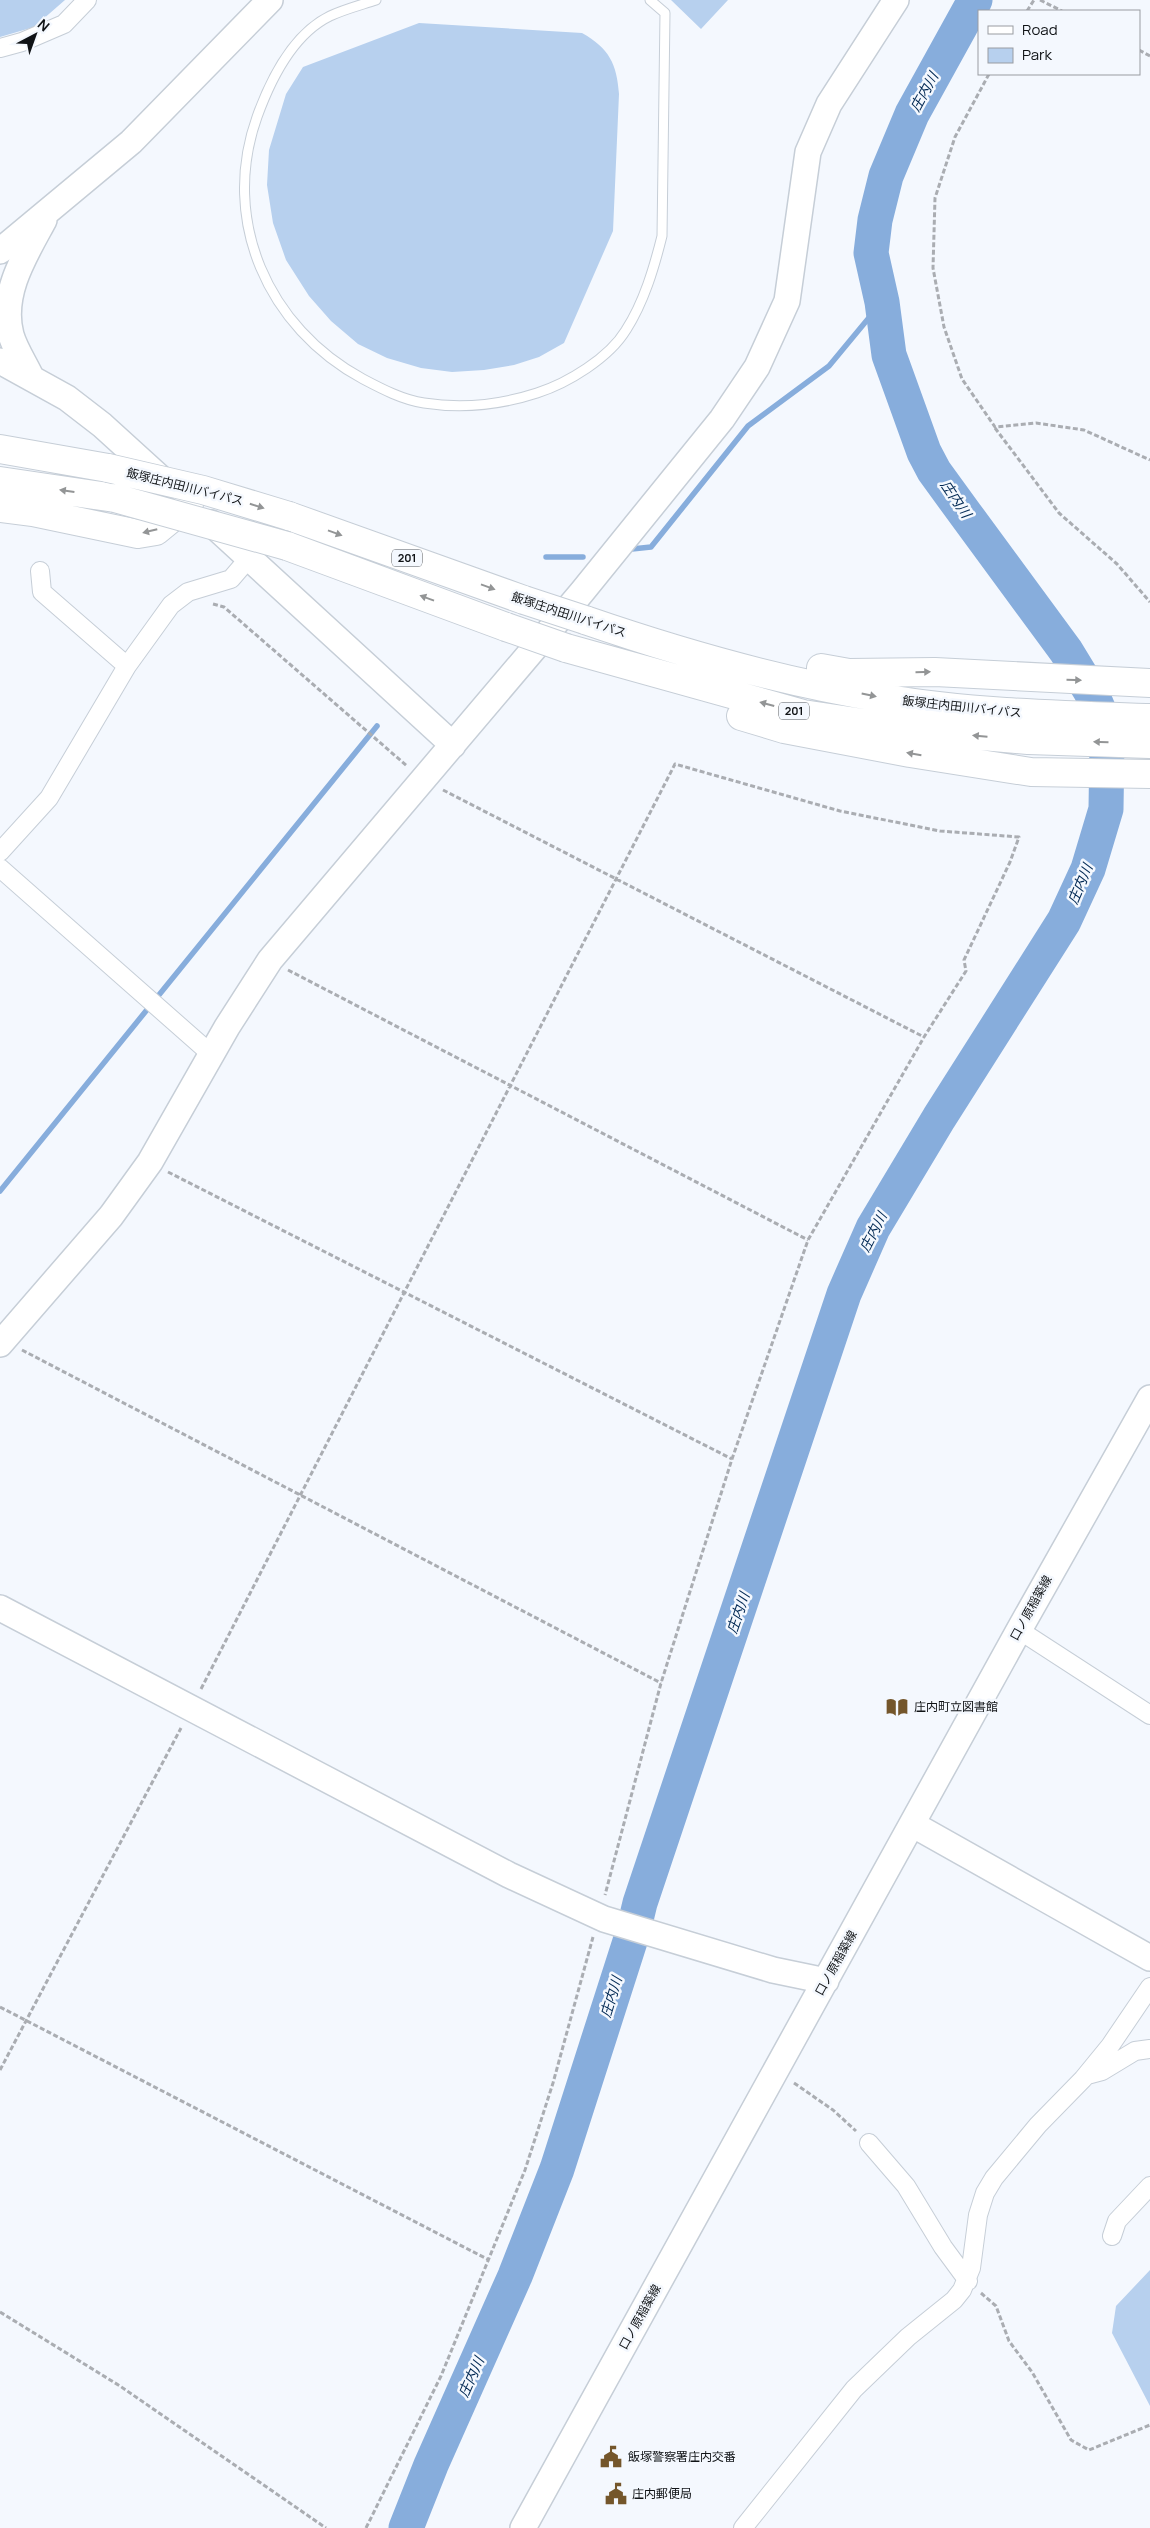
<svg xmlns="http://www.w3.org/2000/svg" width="1150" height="2528" font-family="Manrope,'Noto Sans JP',sans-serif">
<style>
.green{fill:#b7d0ee}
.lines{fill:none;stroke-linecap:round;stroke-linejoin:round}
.stream{stroke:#87addc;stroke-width:5.5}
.river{stroke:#87addc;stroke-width:35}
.lane-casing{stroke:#c6ced7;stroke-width:11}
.street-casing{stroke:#c6ced7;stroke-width:20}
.secondary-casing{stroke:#c6ced7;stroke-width:28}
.highway-casing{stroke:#c6ced7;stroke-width:30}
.path{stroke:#aaadb2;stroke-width:3;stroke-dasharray:5 2.5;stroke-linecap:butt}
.lane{stroke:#fff;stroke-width:9}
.street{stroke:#fff;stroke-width:18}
.secondary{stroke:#fff;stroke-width:25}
.highway{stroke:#fff;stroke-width:28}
.highway-bridge-casing{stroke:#c6ced7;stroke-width:30;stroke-linecap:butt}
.highway-bridge{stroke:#fff;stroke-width:28}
.oneway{fill:#939596}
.labels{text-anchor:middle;stroke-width:5;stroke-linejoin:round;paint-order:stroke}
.shield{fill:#f4f8fe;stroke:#54585c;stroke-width:1}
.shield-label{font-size:11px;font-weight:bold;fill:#101316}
.street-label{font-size:12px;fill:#101316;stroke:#f4f8fe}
.poi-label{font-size:12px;fill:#101316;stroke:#f4f8fe;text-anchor:start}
.water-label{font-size:14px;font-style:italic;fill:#012853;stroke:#f4f8fe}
</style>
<rect width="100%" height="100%" fill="#f4f8fe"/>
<path class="green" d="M0,0h65l-31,27 -34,10z
M671,0h57l-27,29z
M419,23l163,10c27,15 35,31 37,61l-6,137 -49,112 -25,14 -25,8 -30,5 -32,2 -31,-4 -34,-10 -29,-14 -27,-23 -22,-25 -23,-36 -13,-37 -6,-38 2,-35 17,-56 17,-27z
M1150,2270v136l-38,-73 4,-27z"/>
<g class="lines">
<path class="stream" d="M632,549l19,-2 97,-121 81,-60 53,-64
M546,557h37
M0,1191l377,-465"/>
<path class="river" d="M406,2528l25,-63 84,-189 42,-107 76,-237 7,-29 204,-609 29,-66 66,-110 125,-197 24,-52 18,-60 1,-66 -4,-23 -12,-28 -25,-41 -100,-136 -32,-44 -10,-19 -35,-97 -7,-53 -11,-49 4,-33 11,-44 26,-62 63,-114"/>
<g class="lane-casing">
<path id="lane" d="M376,0c-15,5 -31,9 -46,16 -37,18 -60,65 -73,101 -37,103 11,211 106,262 19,10 40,21 61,24 39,6 76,2 113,-10 31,-10 72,-35 89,-63 18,-28 28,-62 36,-94l3,-223 -15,-13"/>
</g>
<g class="street-casing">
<path id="street" d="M0,48l22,-6 42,-18 23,-24
M40,571l2,21 85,74
M0,852l49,-54 78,-132 44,-61 17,-13 43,-13 18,-21
M0,868l211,186
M1019,1630l131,85
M1087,2075l15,-4 33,-20 15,-2
M869,2143l37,43 37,61 25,34
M1112,2236l5,-15 33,-35
M743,2528l111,-139 54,-52 46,-37 8,-10 9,-22 7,-53 7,-22 9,-15 44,-53 45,-46 27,-33 40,-59"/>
</g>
<g class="secondary-casing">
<path id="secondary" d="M0,251l131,-109 139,-142
M0,361l67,37 35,27 66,60
M31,377c-6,-13 -16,-28 -20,-42 -11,-41 14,-80 33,-115
M211,523l242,222
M0,1344l111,-128 39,-54 77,-135 43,-67 312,-368 140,-173 35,-52 30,-66 21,-149 21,-48 67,-104
M0,1608l509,267 95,44 169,51 53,11
M912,1824l238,134
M523,2528l496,-898 131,-232"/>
</g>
<g class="highway-casing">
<path id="highway" d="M0,449l108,19
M0,481l115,17
M0,508l33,4 105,22 18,-3 33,-27
M289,516l235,84
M287,546l219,81
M585,620c96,33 196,62 297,78 88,15 178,17 268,20
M566,648l237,66 100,15 125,11 122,4
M821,668l28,5 86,-1 215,11
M741,716l43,13 126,24 121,19 119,2"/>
</g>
<path class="path" d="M1040,0l22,11
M1027,11l7,-11
M1139,50l11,6
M989,74l-34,63 -20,61 -2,70 11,59 18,52 33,48 41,-4 48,7 66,30
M995,428l64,85 58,51 33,38
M213,604l11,3 183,159
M443,790l481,247
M288,970l520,270
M168,1172l564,287
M22,1350l639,333
M201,1689l474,-925 165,47 100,20 79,6 -9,25 -46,98 2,11 -42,66 -116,203 -76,219 -71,224 -56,212
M0,2007l489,253
M0,2070l181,-342
M794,2083l39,27 23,21
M981,2293l15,13 13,35 23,31 39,68 18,10 61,-25
M0,2312l120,74 206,142
M366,2528l75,-152 84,-206 28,-87 40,-146"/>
<use href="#lane" class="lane"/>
<use href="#street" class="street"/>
<use href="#secondary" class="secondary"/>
<use href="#highway" class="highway"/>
<g class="highway-bridge-casing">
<path id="highway-bridge" d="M108,468l95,22 86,26
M115,498l172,48
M524,600l61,20
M506,627l60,21"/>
</g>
<use href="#highway-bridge" class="highway-bridge"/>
</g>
<defs><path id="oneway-solid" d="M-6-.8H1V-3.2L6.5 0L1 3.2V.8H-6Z" transform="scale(1.25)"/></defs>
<g class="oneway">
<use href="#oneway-solid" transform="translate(67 491) rotate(-172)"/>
<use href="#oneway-solid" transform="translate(257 506) rotate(17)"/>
<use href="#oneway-solid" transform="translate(150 531) rotate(166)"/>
<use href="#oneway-solid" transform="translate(335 533) rotate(20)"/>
<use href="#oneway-solid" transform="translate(488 587) rotate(20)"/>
<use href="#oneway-solid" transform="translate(427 598) rotate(-160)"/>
<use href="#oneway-solid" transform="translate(923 672) rotate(-1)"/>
<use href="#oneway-solid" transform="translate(1074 680) rotate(2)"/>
<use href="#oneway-solid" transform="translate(869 695) rotate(12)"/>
<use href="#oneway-solid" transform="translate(767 704) rotate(-165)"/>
<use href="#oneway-solid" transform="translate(980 736) rotate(-175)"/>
<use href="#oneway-solid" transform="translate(1101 742) rotate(-178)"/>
<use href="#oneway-solid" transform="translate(914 754) rotate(-170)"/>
</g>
<defs>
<g id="library-bare" transform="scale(1.725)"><path d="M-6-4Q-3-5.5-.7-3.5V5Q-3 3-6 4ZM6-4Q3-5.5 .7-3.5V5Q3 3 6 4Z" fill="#74562b" stroke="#f4f8fe" stroke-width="2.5" paint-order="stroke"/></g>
<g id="civic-bare" transform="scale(1.725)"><path d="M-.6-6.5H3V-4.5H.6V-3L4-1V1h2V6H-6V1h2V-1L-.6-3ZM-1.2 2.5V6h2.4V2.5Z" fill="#74562b" stroke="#f4f8fe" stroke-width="2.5" paint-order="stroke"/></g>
</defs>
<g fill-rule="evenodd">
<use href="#library-bare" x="897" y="1707"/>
<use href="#civic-bare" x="611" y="2457"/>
<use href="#civic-bare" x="616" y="2494"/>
</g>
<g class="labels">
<g class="shield">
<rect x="392" y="549.5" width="30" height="17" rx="4"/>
<rect x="779" y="702.5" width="30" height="17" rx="4"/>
</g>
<g class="shield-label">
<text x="407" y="562">201</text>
<text x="794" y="715">201</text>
</g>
<g class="street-label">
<text transform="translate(185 487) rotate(14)" y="4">飯塚庄内田川バイパス</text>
<text transform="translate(569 615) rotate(18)" y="4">飯塚庄内田川バイパス</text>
<text transform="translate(962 707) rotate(6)" y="4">飯塚庄内田川バイパス</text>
<text transform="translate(1031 1608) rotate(-61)" y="4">口ノ原稲築線</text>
<text transform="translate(836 1963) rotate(-61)" y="4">口ノ原稲築線</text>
<text transform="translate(640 2317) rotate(-61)" y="4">口ノ原稲築線</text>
</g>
<g class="poi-label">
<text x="914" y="1711">庄内町立図書館</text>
<text x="628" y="2461">飯塚警察署庄内交番</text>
<text x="632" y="2498">庄内郵便局</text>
</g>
<g class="water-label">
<text transform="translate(924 92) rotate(-61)" y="5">庄内川</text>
<text transform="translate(956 499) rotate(56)" y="5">庄内川</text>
<text transform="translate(1080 884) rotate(-67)" y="5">庄内川</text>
<text transform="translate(873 1232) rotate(-63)" y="5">庄内川</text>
<text transform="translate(738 1613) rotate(-71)" y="5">庄内川</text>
<text transform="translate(611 1997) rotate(-73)" y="5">庄内川</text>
<text transform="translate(471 2377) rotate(-66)" y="5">庄内川</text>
</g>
</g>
<rect x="978" y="10" width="162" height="65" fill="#f4f8fe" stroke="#999ca1"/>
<rect x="988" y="26" width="25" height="8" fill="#ffffff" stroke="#999ca1"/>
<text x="1022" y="35" font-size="15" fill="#101316">Road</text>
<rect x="988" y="48" width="25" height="15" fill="#b7d0ee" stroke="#999ca1"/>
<text x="1022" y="60" font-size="15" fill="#101316">Park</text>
<g transform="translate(35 35) rotate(41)" stroke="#f4f8fe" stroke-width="4" paint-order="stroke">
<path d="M0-4L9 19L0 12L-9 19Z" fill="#101316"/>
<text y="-8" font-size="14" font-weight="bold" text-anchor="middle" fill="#101316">N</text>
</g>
</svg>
